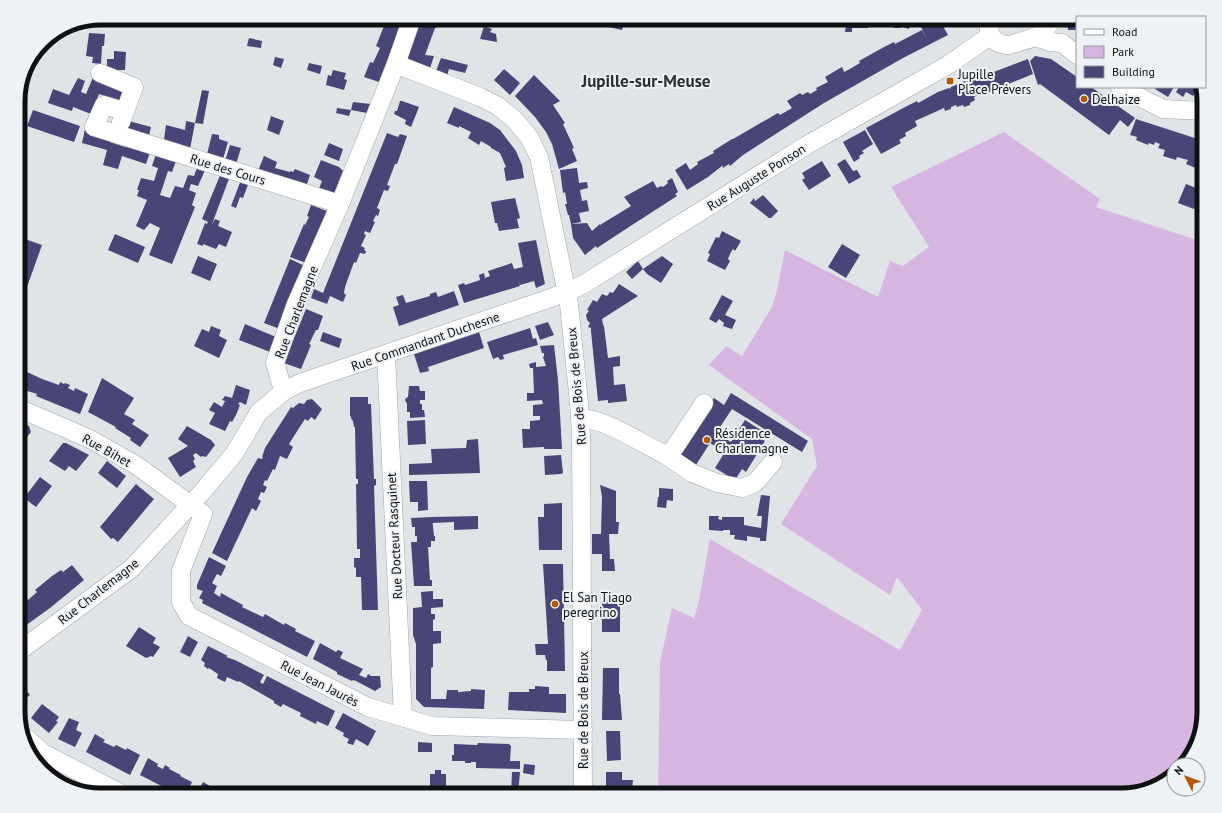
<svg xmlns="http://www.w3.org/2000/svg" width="1222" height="813" font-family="'PT Sans',sans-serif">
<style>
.green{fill:#d7b7e2}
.building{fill:#494577}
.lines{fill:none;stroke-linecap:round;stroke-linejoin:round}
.minor-casing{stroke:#a2a5a8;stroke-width:19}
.minor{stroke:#fff;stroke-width:18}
.poi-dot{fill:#b55901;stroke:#eef1f5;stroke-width:1.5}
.labels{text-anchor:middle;stroke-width:4;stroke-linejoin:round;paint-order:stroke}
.poi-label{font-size:13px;fill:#0f1011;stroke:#eef1f5;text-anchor:start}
.street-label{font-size:13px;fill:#0f1011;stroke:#eef1f5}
.district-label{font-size:17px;font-weight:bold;fill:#2b2d30;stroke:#eef1f5}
.rim{fill:none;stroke:#0f1011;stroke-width:5}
</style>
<rect width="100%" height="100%" fill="#e1e4e7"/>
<path class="green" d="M1004,132l96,67 -4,8 101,33 1,32 6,3v437l-14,46 -8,7h-8v7l-16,14 -37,9h-463l2,-133 12,-54 22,10 4,-13 12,-66 190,111 22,-40 -25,-33 -7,18 -109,-71 36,-58 -5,-27 -103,-74 17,-19 16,10 30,-49 5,-17 8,-40 93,47 12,-36 13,5 26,-19 -38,-60z"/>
<path class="building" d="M384,18l18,4 -23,60 -15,-5 6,-15 3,1 7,-15 -4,-2 8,-20 -2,-1z
M422,18h18l-4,10h-1l-10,27 9,1 -4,12 -21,-8 -2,-3z
M606,18h19l-3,12 -18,-4z
M722,18h158v8h-12v2h-16v4h-7l1,-7h-13v-4l-11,-1v4l-12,-1 -1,4h-13v-4l-26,-1v3l-19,-1v-3h-6v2z
M895,18h7l-1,10h-7z
M904,18h7l-2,11 -7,-2z
M923,18h8l14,3 -1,7 4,7 -45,23 -79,45 -81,52 -13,11 -1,-2 -6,4 -1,-4v2l-14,11 -21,13 -12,-20 11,-7 4,7 8,-6 -1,-2 17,-9 -1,-2 19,-12h1l45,-26 2,2 12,-7 -5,-7 13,-8 2,2 6,-3 2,2 7,-4 -1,-2 12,-6 -3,-5 17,-10 2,5 4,-2 12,-7 -1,-2 25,-14 10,-5 1,2 27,-14 5,9 -6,-12z
M1067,18h8l1,12h-8z
M484,26l8,3 -2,3 6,2 1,8 -17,-3z
M89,33l16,1 -1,12h-2v1l-1,17 -9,-1 1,-6 -7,-1z
M249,38l13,3 -1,7 -14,-2z
M114,51l12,1 -1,18h-18v-11h7z
M1035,56l16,3 26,18v10h14l44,31 -7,9 -8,-7 -11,15 -69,-51 -2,1 -8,-24z
M275,57l9,2 -3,9 -8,-3z
M441,58l27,7 -3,8 -16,-4 -2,7 -11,-5z
M1028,59l5,15 -49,20v-2l-10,5 1,3 -5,3v2l-6,2 -1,-2 -6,2 -1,-2 -5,2v2l-6,2 -1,-3 -29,13 2,5 -12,7 1,3 -7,4 2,3 -20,11 -15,-26 41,-22 10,-5 1,2 20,-11 11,-4 1,1 1,-2 14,-6 1,1 12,-5v1z
M309,63l13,3 -2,8 -13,-4z
M504,69l16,14 -10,12 -16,-15z
M333,70l13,3 -2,6 3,1 -3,10 -18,-5 2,-10 3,1z
M94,75l30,11 -1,20 -18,-6 1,-4 -7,-2 -8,20 -18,-7 -1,4 -24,-8 5,-14 16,6 9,-17 7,3 -4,11 5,2z
M534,75l26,26 -7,4 12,18 -2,1 11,24 -2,1 5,12 -18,8 -7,-25 -6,-12 -11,-15 -20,-21z
M1156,87h18l-6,10 -13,-8z
M1179,87h22v2l-4,5 -2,-1 -2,3 -7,-4 -3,5 -7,-5z
M202,90l7,1 -6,33 -8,-1 -5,26 -26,-9 2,-15 19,5 1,-9 9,2z
M400,101h2l17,6 -8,20 -6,-3 1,-4 -12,-6 1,-3h2z
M353,102l18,2 -4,9 -16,-3z
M454,107l36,16 10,7 16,21 6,14 2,13 -18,3 -2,-13 2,-1 -6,-14 -9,-5v-1l-10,-6 -2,4 -11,-7 3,-6 -12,-6v2l-12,-5z
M337,108l14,2 -2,6 -13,-3z
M33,110l47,16 -6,16 -47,-16z
M271,116l13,5 -5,14 -12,-5z
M1136,119l68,22v25l-4,-1 -2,4 -12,-5 2,-4 -11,-3 -1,3 -13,-4 2,-6 -7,-2 2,-4 -5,-2 -1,3 -5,-2 -1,2 -12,-5 1,-3 -7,-2z
M125,120l26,7 -3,13 -25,-9z
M85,129l26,7 -1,6 15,5 1,-3 24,8 -4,12 -24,-8 -4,13 -15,-4 4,-15 -25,-7z
M865,130l8,14 -11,7 2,2 -5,3 1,2 -6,4 -11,-20z
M387,133l11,4 2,-3 7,2 -10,28h-2l-8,21 3,1 -2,5 -4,-1 -7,18 3,2 -2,6 -2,-1 -3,6 2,1 -5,11 -5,-2 -1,3 2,1 -5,11 4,2 -1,2 2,1 -1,3 -5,-1 -4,10 -2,-1 -9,25 -1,6 2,2 -3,7 -13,-6 -3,8 -16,-6 3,-9 9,4z
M212,134l7,1v4l9,3 -5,17 -16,-5z
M329,143l14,6 -4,12 -15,-6z
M230,145l11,3 -5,16 -11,-3z
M156,154l20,7 -4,11 -4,-1 -8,24 10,3 5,-12 8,2 5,-13 6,1 4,-11 8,3 -8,18 -7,-2 -2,6 7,3 -4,12 3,2 -23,57 -23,-9 11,-27 -10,-5 -6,7 -8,-4 11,-26 -10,-4 2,-6h-2l4,-12 13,3 4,-13 -6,-2z
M264,156l13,6 -2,6 15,4v-1l3,1 2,-3 15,6 -4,12 -48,-16z
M845,159l8,12 4,-1 4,7 -12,7 -12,-20z
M321,160l18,7 4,4 -10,25 -15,-5 4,-10 -8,-4z
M822,161l9,15 -22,14 -7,-10 3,-2 -3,-5z
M577,168l2,15 8,-1 1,6 -8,2 2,11 5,-1 2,11 -10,2 2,9 -10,2 -2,-9h-1l-3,-11h2l-2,-12 -2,1 -3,-23z
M221,173l9,3 -18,48 3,-5 5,2 -2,5 14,6 -6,15 -7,-3 -3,5 -13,-5v2l-6,-2 8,-21 2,1 1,-2 -6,-3z
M672,178l6,14 -3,2 2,2 -48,31 -32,21 -1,-2 -11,9 -12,-17 -2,-14 16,-1 5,8 8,-7v1l31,-19 -7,-9 29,-16 4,7 4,-2 2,1 5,-4 -1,-2z
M241,180l8,2 -6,16 -3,-1 -4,11 -5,-2z
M1186,184l15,6 -7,19 -16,-6z
M763,195l15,16 -7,7h-2l-19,-15 4,-5 1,3z
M515,198l5,20 -3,1 2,9 -20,3 -2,-8h-2l-4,-21z
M311,205l16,6 -21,52 -16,-6 14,-33 1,1 4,-8 -2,-1z
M722,231l19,10 -6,10 -2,-2 -3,5 -2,5 2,2 -5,9 -18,-9 3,-7 -2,-1 8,-16 3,1z
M115,234l30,13 -7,16 -30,-13z
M25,239l17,6 -15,42 -9,-3v-28z
M536,240l9,44 -9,4 -2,-7 -14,4 -2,-5 2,6 -56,17 -6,-18 6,-2 1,2 15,-5 -1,-5 5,-2 1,5 5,-2 -2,-5 24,-8 2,6 9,-2 -5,-24z
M842,244l18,11 -14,23 -18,-11z
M198,256l19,8 -7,17 -19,-8z
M662,256l11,8 -12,19 -14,-9 -4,-5z
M290,259l15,7 -25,63 -16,-6z
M638,261l5,8 -11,10 -6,-7z
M619,284l19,12 -36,23 1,6 1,1 4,32 12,-2v10l-7,1 1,18 11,-1 2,17 -19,2v-3l-10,1 -7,-70v-3l-3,-1 2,-4 -3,-3 -1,-5 3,-4 -2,-1 6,-10 4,2 5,-8 5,2 3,-4 3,1z
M454,291l5,14 -60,21 -6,-19 6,-2 -3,-8 7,-2 3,8 24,-7v-2l6,-2 2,5z
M722,295l11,6 -8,14 11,5 -4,9 -9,-3 1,-3 -5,-4 -3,4 -7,-4z
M306,309l17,7 -5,14h-2l-7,14 2,1 -10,24 -17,-6z
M548,322l6,13 -14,5 -5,-14z
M245,324l31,13 -6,15 -31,-12z
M211,326l10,4 -2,6 8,4 -8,18 -25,-12 8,-17 7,3z
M530,328l3,11 3,-1 2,7 -35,10 1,4 -4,1 -2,-3 -5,2 -6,-17z
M323,332l19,7 -3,9 -19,-7z
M479,332l5,16 -56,19 1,4 -9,2 -6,-19z
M554,345l4,35 4,69h-18v-2l-21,1 -1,-19h8v-8l10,-1v-4h-7v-11l10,-1 -1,-4 -15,1v-8h7l-1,-25h-3l-1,-4 7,-2v5l10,-1 -3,-9 1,-1v-3h-2l-2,-7z
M18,370l4,2 1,-2 19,9 17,6 1,-3 4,2 1,-1 5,2 -2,3 6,3 1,-3 13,6 -8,20 -44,-18 1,-2 -19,-6z
M102,378l32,20 -10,16 11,6 -3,4 17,11 -9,12 -10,-7 1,-2 -16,-10 1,-1 -28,-15z
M236,385l14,5 -4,15 -6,-3 -2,2 2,1 -4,10 -4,7 -2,-1 -5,10 -16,-7 6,-11 -6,-3 5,-8 8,5 3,-6 -3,-1 3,-4 7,2z
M409,386h10l1,5h5v9h-5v4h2v6h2l1,7 -15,1v-6h-3v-8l-2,-4 1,-2 2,-1z
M731,393l77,48 -6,11 -70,-43 -16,24 15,9 14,-22 19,12 -3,7 4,2 -19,31 -4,-3 -7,11 -20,-12 11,-18 -5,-3 -3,1 -8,-5 -16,25 -18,-11 38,-59 10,7z
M350,397h18v7h3l3,75h2v6l-2,1 4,124h-16l-1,-33h-5v-9l-2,-1v-9h6v-9h-3l-1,-65h2v-5h-2l-1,-52h-1l-1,-6 -1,-1 -2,-5z
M312,399l10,10 -7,11 -4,-3 -3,4 -3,-2 -4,6 -12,19 4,3 -6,12 -7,-3 -5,14 -2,-1 -6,12 -2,-1 -2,5 4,2 -3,6 -3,-1 -3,7 3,2 -5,10 -4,-3 -25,53 -15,-8 35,-76 11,-19 4,1 1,-2h-1l3,-9 21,-33 5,-8 2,1 6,-5 5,1 3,-4z
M425,420l1,24 -18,1 -1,-24z
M18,422l11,4 2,6 -4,5 -3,1 -2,5 -4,-2z
M187,426l24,14 4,5 -9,12 -4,-1 -1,1 -5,-4 -3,2 2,4 -2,2 3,6 -16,10 -12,-19 20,-12 -10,-7z
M478,439l2,34 -71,2v-11l23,-1 -1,-14 35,-1 1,-8z
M63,443h3l23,12 -13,16 -7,-5 -4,5 -16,-10z
M561,455l2,18 -2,1 -16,1 -1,-19z
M107,461l19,15 -9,12 -19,-15z
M40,477l12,9 -16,21 -12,-9z
M409,481h18l1,29 -10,1v-9h-8z
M136,484l18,15 -36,43 -5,-4 -2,1 -11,-12z
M600,485l16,6v31h3l-1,12h-9l1,25h-4h8l1,12h-13v-17h-10v-20h9l1,-37z
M659,488l14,1v12l-6,-1 -1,8 -9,-1 1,-10h1z
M761,495l9,1 -4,45h-6v-3l-13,-2v5l-13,-2 1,-4h-5v-5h-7v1l-14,-1v-14h10l-1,3 4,1v-3h22v8l17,3 1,-12h-5z
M562,503v47h-23l-1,-33h6v-13z
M478,516v13l-24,1v-8l-22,1v-6z
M432,517l2,19h1v5h-4v6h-3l2,33h2v6h-18l-3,-44h6v-6h-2v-9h-3l-1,-9z
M209,557l17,9 -5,10 -4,-2 -5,9 5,3 -3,7 6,4 1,-4 22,12 -1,2 21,10 2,-3 19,11 1,-2 11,6 -1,2 20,10 -8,16 -105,-54 1,-3 -4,-2 4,-7 -6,-2v-4z
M543,564h20l2,107h-18v-11h-1l-1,-5h-9l-1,-11h13z
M72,565l12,15 -34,28 -32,23v-21l2,-2 -2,-2v-5l7,-5 3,4 9,-8 -2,-2 17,-14 9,-6 2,2z
M433,591v8h10v8l-12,1v6h4v5l-2,1v11h8v12l-8,1v23l-2,1v31h15l1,-9h11v2l13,-1v-2l14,1 -1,19 -60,-2 -8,-8v-55l-3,-9v-27l9,-1 -1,-15z
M602,600h18v32h-18z
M139,627l17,11 -3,5 7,4 -7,10 -2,-1 -5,2 -20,-12z
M188,636l10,6 -8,15 -10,-5z
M320,643l16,9 2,-2 5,2 -3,6 23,11 -4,6 7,3 2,-4 3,2h9l1,11 -6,4 -19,-10 -3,-1 -1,1 -15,-7v-2l-24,-13z
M208,646l20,10 -2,1 9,3 29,15 -4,7 3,2 4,-8 68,35 -7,15 -11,-5 -1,3 -16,-8 1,-3 -18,-9 -2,3 -7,-4v-2l-5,-3 -30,-17 -1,1 -11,-5 -2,5 -8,-4 1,-4 -9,-6 -1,1 -4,-3 1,-3 -4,-3z
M603,668h16v26h1l2,26h-20z
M18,681l12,14 -12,9z
M535,686l14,1v7h17v19l-58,-3 1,-18h20v-3h6z
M42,704l17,13 -3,4 2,1 -9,11 -18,-15z
M343,713l33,18 -8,15 -12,-7 -3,6 -6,-2 2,-4 -6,-3 1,-3 -9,-5z
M69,718l10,4 -3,8 6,3 -7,14 -17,-8z
M606,731h14l1,29 -14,1z
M95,734l10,6 -2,2 11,5 2,-2 10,5 1,-2 13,7 -10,20 -44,-23z
M418,742l14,1v9h-14z
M478,743l31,1 2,2 -1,15h10v8l-44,-1v-6h-5v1h-6v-2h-13v-6h2v-11l23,1z
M148,758l10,6 -1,2 6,3 2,-4 5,3 -1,1 12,6 -1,1 12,6 -6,13h-7l-39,-20z
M524,764l11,1 -1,10 -11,-2z
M435,770h6v4h5v14h-16v-14h5z
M512,772h8l-2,23h-7z
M606,772h16v8h11l-1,10 -26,1z
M203,782l7,4 -3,5 5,3 -1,1h-15z
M538,786l10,8 -1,1h-17z"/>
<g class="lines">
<g class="minor-casing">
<path id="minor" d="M992,18c-8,14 1,27 17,27 20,-7 34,-5 43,-27
M1035,37l15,5 12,1 15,12
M396,64l84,33 18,9 17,14 14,17 10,20 30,147 10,99 2,31 2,361
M100,73l34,14 -13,35
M1120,87l43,22 41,2
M124,111l-20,-6 -10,22 246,77
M386,354l17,363
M284,391l-2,-4 -7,-24 21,-59 44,-100 56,-140 16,-46
M18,408l72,31 46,26 67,49 -22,57v31l8,14 179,91 64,19 151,4
M580,418c26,1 63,26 87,38l8,-9 29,-44
M667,456l25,17 25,10 25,5 13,-5 18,-21
M18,652l114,-84 70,-76 32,-38 25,-42 25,-21 16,-8 245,-83 22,-8 17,-8 223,-139 141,-80 43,-30
M24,736l19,17 81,42"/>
</g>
<use href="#minor" class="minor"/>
</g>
<g class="poi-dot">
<rect x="946" y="77" width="8" height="8" rx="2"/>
<circle cx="1084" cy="99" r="4"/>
<circle cx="707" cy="440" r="4"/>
<circle cx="555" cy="604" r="4"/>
</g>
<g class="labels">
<g class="poi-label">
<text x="958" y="79">Jupille<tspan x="958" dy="15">Place Prévers</tspan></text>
<text x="1092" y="104">Delhaize</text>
<text x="715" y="438">Résidence<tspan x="715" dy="15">Charlemagne</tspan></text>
<text x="563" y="602">El San Tiago<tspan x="563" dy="15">peregrino</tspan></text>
</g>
<g class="street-label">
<text transform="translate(228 169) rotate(17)" y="5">Rue des Cours</text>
<text transform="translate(756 177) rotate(-32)" y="5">Rue Auguste Ponson</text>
<text transform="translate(296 312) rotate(-69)" y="5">Rue Charlemagne</text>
<text transform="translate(425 341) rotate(-19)" y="5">Rue Commandant Duchesne</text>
<text transform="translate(576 386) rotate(-95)" y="5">Rue de Bois de Breux</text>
<text transform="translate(107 450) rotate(29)" y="5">Rue Bihet</text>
<text transform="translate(394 536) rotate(-93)" y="5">Rue Docteur Rasquinet</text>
<text transform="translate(98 591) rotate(-38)" y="5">Rue Charlemagne</text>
<text transform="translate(320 683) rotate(27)" y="5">Rue Jean Jaurès</text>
<text transform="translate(583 710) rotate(-90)" y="5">Rue de Bois de Breux</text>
</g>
<g class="district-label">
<text x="646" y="87">Jupille-sur-Meuse</text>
</g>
</g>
<path d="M0 0H1222V813H0ZM101 25H1121A76 76 0 0 1 1197 101V712A76 76 0 0 1 1121 788H101A76 76 0 0 1 25 712V101A76 76 0 0 1 101 25Z" fill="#eef1f5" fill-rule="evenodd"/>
<path class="rim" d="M101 25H1121A76 76 0 0 1 1197 101V712A76 76 0 0 1 1121 788H101A76 76 0 0 1 25 712V101A76 76 0 0 1 101 25Z"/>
<rect x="1076" y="16" width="130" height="72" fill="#eef1f5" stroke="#95979a"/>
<rect x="1084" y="29" width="20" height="6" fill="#ffffff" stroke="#95979a"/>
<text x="1112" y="36" font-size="12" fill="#0f1011">Road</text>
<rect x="1084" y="46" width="20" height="12" fill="#d7b7e2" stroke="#95979a"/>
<text x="1112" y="56" font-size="12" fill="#0f1011">Park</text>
<rect x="1084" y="66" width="20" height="12" fill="#494577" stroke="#95979a"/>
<text x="1112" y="76" font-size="12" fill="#0f1011">Building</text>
<g transform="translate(1186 777) rotate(312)"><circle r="19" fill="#eef1f5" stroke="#95979a"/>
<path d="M0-3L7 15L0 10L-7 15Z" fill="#b55901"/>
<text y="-6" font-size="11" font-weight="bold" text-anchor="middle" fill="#0f1011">N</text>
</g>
</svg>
